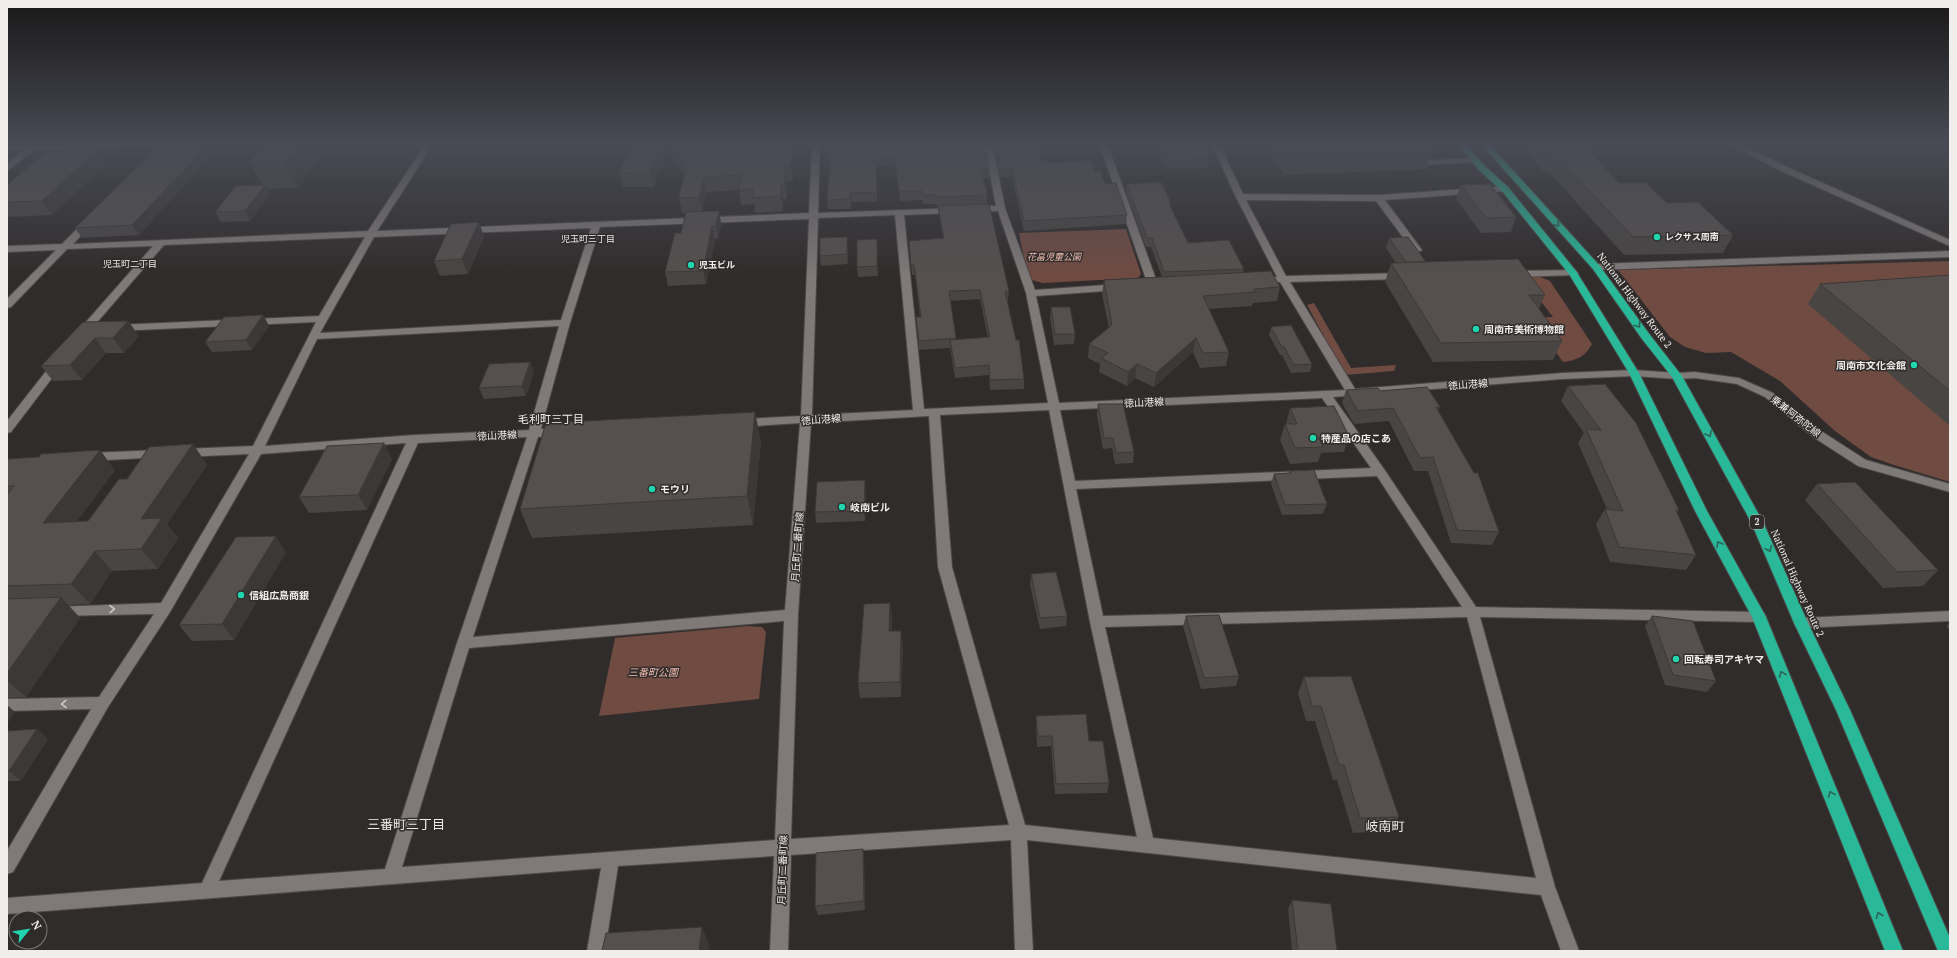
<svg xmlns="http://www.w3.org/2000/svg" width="1957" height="958" font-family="'PT Serif','Noto Sans JP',serif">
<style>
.green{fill:#704b42}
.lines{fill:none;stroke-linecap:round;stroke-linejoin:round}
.minor-casing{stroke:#4c4847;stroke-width:2}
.highway-casing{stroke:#4c4847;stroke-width:2}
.minor{fill:#7f7978;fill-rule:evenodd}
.highway{fill:#29b999;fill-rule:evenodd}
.wall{fill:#494543;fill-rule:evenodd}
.shaded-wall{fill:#3c3837}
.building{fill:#55504e;stroke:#3c3837}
.oneway{stroke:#2d6457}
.oneway2{stroke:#cecac9}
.poi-dot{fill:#21d5af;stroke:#302c2b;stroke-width:1.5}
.labels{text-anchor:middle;stroke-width:3;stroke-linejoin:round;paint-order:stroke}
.far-poi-label{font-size:9px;font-weight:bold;fill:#f0edec;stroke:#302c2b;text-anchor:start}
.far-neighbourhood-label{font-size:9px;fill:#f0edec;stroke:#302c2b}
.far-park-label{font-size:9px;font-style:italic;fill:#f4bfb2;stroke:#302c2b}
.shield{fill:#302c2b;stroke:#b6b3b2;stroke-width:1}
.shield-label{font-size:9px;font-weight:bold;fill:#f0edec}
.street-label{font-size:10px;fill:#f0edec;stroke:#302c2b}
.poi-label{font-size:10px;font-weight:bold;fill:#f0edec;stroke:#302c2b;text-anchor:start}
.park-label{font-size:10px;font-style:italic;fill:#f4bfb2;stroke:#302c2b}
.neighbourhood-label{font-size:11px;fill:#f0edec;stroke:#302c2b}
.near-neighbourhood-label{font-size:13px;fill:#f0edec;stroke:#302c2b}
</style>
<rect width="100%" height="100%" fill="#302c2b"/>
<path class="green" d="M1126,229l15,45 -3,4 -95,5 -11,-3 -5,-6 -8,-41z
M1950,261v221l-56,-17 -23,-8 -36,-26 -55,-50 -49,-29 -25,1 -21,-6 -15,-10 -52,-67z
M1519,273l19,3 12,5 42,63c-7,13 -15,16 -29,18l-19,-26 -26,-18 35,-1z
M1314,303l37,65 45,-3 -2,6 -49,4 -38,-70z
M748,626l14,1 4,5 -7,67 -160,17 16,-78z"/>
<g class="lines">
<g class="minor-casing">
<path id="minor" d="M109,143h83l-4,2 -154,5 -27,21v-7l17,-14h-17v-4z
M426,143h8l-57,88 432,-18 3,-70h8l-2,70 140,-5 1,2 -4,3 -51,2 20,194 124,-6 -22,-110 -28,-82 -25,1 -4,-3 4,-3h23l-12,-63h8l13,65 30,82 84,-6 5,3 -5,3 -83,6 23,107 286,-13 -65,-108 -21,1 -5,-3 5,-3h18l-41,-80 -25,-54h8l24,51 136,1 126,-9 3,1v4l-123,9 37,50 -5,3 -3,-1 -38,-51 -130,-1 40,76 117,-3 5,3 -5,3 -113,3 65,107 207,-16 72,-3 43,3 18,-1 44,6 34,15 48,38 45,29 84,24v8l-92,-26 -45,-29 -48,-40 -28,-13 -42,-6 -18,1 -43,-3 -72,3 -229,18 51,72 92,138 283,5 5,1 2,4 -2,4 -5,1 -279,-5 75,270 24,64h-18l-20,-56 -514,-55 6,111h-18l-4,-111 -220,15 -3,96h-18l4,-95 -156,10 -13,85h-18l14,-83 -594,46v-16l195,-15 204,-440 -145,11 -91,158 -62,95 -95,165 -6,2v-23l84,-142 -84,2v-12l92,-2 55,-83 -96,2 -5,-1 -2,-4 2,-4 108,-4 88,-149 -66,3 -6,-4 6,-4 70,-3 63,-124 -200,9 -5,-3 5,-3 203,-9 46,-79 -201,8 -78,90h-8l-1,-2 1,-2 75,-85 -86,3 -56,58 -4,1v-9l49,-49 -49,2v-6l55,-2 24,-24 3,-1 5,3 -21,22 295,-13zM895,215l18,195 -101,5 6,-197zM809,219l-8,197 -59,3 -6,4 6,4 58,-4 -15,187 -312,27 65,-200 22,-1 6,-4 -6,-4 -19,1 29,-106 30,-96zM591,228l-30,92 -241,13 54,-96zM559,326l-30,104 -115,5 -149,11 52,-107zM1322,398l49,70 -296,13 -15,-71zM1049,410l41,212 47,215 -112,-12 -73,-258 -12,-152zM929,416l9,151 71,258 -218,14 7,-224 13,-192zM527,437l-70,206 -72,226 -166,12 199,-438zM1377,476l85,131 -359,9 -27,-127zM1467,617l69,261 -383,-40 -48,-211zM784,621l-9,219 -373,27 67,-219z
M1099,143h8l51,142 -2,2 -3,1 -5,-3z
M1727,143h10l48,23 165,74v6l-171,-76z
M1476,158l4,2 -1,2 -66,3 -4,-2 4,-2z
M1950,251v6l-354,13 -5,-3 5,-3z
M1573,270l3,1 2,2 -2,2 -63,2 -5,-3 5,-3z
M58,360l5,3 -1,2 -51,67 -4,1v-12l47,-60z
M159,450l4,1 2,3 -2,3 -74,4 -6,-4 6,-4z
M1950,611v10l-149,7 -5,-1 -2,-4 2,-4 5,-1z"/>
</g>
<g class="highway-casing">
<path id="highway" d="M1456,143h8l21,23 23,21 68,84 63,102 68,138 59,106 137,334h-18l-133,-334 -57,-106 -66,-138 -60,-99 -67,-83 -23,-21z
M1480,143h8l111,122 51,70 32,41 81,146 45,101 42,87 100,228v13h-12l-102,-241 -42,-87 -43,-101 -79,-145 -30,-38 -49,-70z"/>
</g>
<use href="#minor" class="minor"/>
<use href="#highway" class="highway"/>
</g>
<path class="wall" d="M268,143h55l4,9 -30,36 -30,1 3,6 -20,26 -29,1 -6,-10 47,-27 -12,-23z
M632,143h39l-1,1 123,-1v38h-6v18h-4v12l-28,2 -1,-9 -13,1 -2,-15 -33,2 -4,19h17l2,13 -3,15h-3l-9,45 -38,2 -3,-14 16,-39 5,-20h-4l-3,-15 5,-23 -11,-16 -3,-14 -16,42h-31l-4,-14z
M828,143l161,26v9h-6l4,17v9l22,87 -1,9 -1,1 17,78v10l-34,1 -1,-15 -34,3 -5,-30 -31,2 -3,-33h4l-5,-42h-3l-3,-34 34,-3 -4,-23 -1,-8h-1v-3h-14l-1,-4 -22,1 -5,-36 -18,1v35l-26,1v7h-23l-1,-9 3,-38 -2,1 -1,-10zM980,299l8,39 -32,2 -6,-39z
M992,143h42l7,18 54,10 10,13 22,31 -1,9 -102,7 -12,-54h-12z
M1155,143h48l7,15 -2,10 -42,1z
M1264,143h159l-2,5 11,3 -6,18 -142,6z
M1520,143h62l37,40 48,20 66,32 -10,18 -99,2 -75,-83h-5z
M183,148h22l5,9 -71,78 -57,3 -7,-10z
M97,150l9,14 -54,51 -45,2v-32z
M1127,184l44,19 -1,3 2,4 16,33 56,26 -1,4 37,14 -3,14 -24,2 -1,3 -43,3 20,43 -3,14 -26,2 -7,-16 -39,35 -19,-9 -8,8 -28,-14 1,-8 -12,-6 1,-14 20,-16 -7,-34 2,-14 58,-3 -11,-30h-5l-20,-55z
M1461,185l55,32 -5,15 -30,1 -25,-34z
M479,222l5,15 -16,37 -28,2 -6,-15z
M1389,238l37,24 119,33 -6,14 23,32 -9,19 -120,2 -48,-80 6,-19h5l-10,-15z
M877,239l1,37 -20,1 -1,-10z
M848,247v17l-27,2 -1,-10z
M1950,275v151l-142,-122 12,-20z
M1051,307l24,27 -1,10 -20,1 -4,-28z
M263,315l6,11 -17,24 -40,2 -7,-10z
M128,321l11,15 -15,17h-18l-24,27 -29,1 -12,-15z
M1271,327l41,37 -2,8 -19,1 -9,-18h-2l-11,-20z
M530,362l4,10 -8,24 -42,3 -5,-11z
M1568,386l111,124 -2,3 19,42 -10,15 -76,-8 -14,-38 9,-15h2l-29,-66 6,-10 -23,-32z
M1346,390l34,1 60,16 -2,3 61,122 -7,13 -41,-2 -23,-72h-14l-25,-50 -35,3 -12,-21z
M1098,404l36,48 -1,11 -18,1 -3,-16 -9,1 -6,-34z
M1290,408l59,28 -5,16 -23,1 -3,9 -28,2 -10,-24 5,-16h1z
M761,441l-8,84 -221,13 -12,-29z
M193,444l14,21 -40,59 11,14 -20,31 -46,2 -22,33 -22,1 12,13 -54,79 -19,1v-239l108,11 -38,51h11l39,-42z
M392,459l-25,51 -58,3 -10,-16z
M1290,471l37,33 -4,10 -41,1 -11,-31 3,-10 15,-1z
M1817,484l121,86 -15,16 -40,2 -78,-88z
M866,491l-1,30 -49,2 -1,-11z
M286,552l-52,88 -42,1 -13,-16z
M1031,574l36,42 -1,10 -26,3 -10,-44z
M890,603l2,16 -1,12 12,15 -2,51 -41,1 -2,-15z
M1186,616l53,60 -3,10 -35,3 -18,-63z
M1652,616l64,65 -9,11 -42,-7 -20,-59z
M1950,622v9l-4,-5z
M1304,677l95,140 -8,14 -38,2 -16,-53h-4l-18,-59h-9l-8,-28z
M1036,716l73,67 -2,10 -52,1 -4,-48 -14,1 -1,-21z
M37,729l11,10 -27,42h-14v-50z
M863,849l1,9 1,52 -47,5 -3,-9z
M1292,900l45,51h-45l-4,-42z"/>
<path class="shaded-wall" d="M301,143h22l4,9 -30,36 -13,-26z
M662,143h9l-17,44 -4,-15z
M791,143h2v38l-2,-15z
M1365,143h1l-3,11h-4l2,-9z
M205,148l5,9 -71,78 -7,-10z
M97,150l9,14 -54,51 -10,-14z
M876,157l1,9v35v-9z
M785,167l2,14v18l-2,-15z
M704,177l2,15 -4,20 -3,-15z
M781,184l2,15v12l-2,-15z
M265,185l5,10 -20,26 -5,-10z
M850,193l1,9v7l-1,-10z
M719,211l2,13 -3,15 -2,-13z
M479,222l5,15 -16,37 -6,-15z
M712,226l3,13 -9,45 -3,-13z
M847,237l1,10v17l-1,-10z
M877,239l1,10v27l-1,-10z
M263,315l6,11 -17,24 -6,-10z
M128,321l11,15 -15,17 -11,-15z
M95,338l11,15 -24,27 -12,-15z
M1196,338l-3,14 -39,35 2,-14z
M530,362l4,10 -8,24 -4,-10z
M1137,364l-2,14 -8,8 1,-14z
M755,412l6,29 -8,84 -6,-29z
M384,443l8,16 -25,51 -9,-15z
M193,444l14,21 -40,59 11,14 -20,31 -17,-20v-30z
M100,450l15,20 -54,73 -18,-20z
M865,480l1,11 -1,30 -1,-10z
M276,536l10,16 -52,88 -12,-16z
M95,551l17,20 -22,33 -19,-20z
M61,597l19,21 -54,79 -19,-17v-7z
M890,603l2,16 -1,28 -2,-16z
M901,631l2,15 -2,51 -1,-15z
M7,705l8,7 -8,12z
M37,729l11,10 -27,42 -12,-10z
M863,849l1,9 1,52 -1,-9z
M702,927l7,17v7h-10z"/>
<path class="building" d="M268,143h33l-17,19h-34z
M632,143h30l-12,29 -31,1z
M713,143h78v23l-6,1v17h-4v12l-28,2v-9l-14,1 1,-15 -36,2 -5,20 -20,1 7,-31 -16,-23z
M828,143h156l5,26h-8l6,26 -50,2 -1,-3 -13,1 -1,-4h-23l-5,-35 -18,1 1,35 -27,1v6l-23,1 4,-47h-4z
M995,143h39l7,18h6v2l44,-3 4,11h5l5,13 11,-1 11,32 -103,6 -12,-53h-11z
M1160,143h43l7,15 -43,2z
M1279,143h86l-4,2v3l5,3 63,-3 3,3 -144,5z
M1540,143h42l37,40h27l21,20 31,-1 35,33 -100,2 -77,-82h-5z
M181,145l-3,3h27l-73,77 -57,3 84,-82z
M97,150l-55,51 -35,1v-17l39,-33z
M1161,182l10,21h-2l3,7 16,33 41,-3 15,29 -80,3 -12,-34h-5l-20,-54z
M1490,184l26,33 -30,1 -25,-33z
M265,185l-20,26 -30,1 21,-26z
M989,204l20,87h-4l11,49h3l5,39 -34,1 -1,-15 -34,3 -5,-28 40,-3 -10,-47 -31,1 7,47 -37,3 -3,-24h5l-7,-52 -3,1 -2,-25 35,-3 -6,-32z
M719,211l-3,15h-4l-9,45 -38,1 10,-39h6l5,-21z
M479,222l-17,37 -28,2 17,-37z
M847,237v17l-27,2v-18z
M1408,237l18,25h-20l-17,-24z
M877,239v27l-20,1v-27z
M1518,259l27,36h-16l33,46 -121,2 -50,-80z
M1271,271l9,16 -26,2 1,3 -52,4 26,56 -26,1 -7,-15 -40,35 -19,-9 -9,8 -27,-14 7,-5 -19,-9 23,-19 -8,-45z
M1950,275v116l-130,-107z
M1051,307h19l5,27h-20z
M263,315l-17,25 -41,2 19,-25z
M128,321l-15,17h-18l-25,27 -29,1 42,-44z
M1291,325l21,39 -18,1 -10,-18h-2l-11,-20z
M530,362l-8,24 -43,2 10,-24z
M1605,384l31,39 43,87h-3l20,45 -77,-8 -14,-38 18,2 -37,-82 15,1 -33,-44z
M1427,387l13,20h-4l38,66h4l21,59 -42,-2 -24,-73 -13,1 -27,-50 -35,3 -12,-21 32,-2 2,3z
M1098,404h25l11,48 -18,1 -3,-15h-9z
M1334,406l15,30 -30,2 4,9 -28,1 -10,-24h12l-7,-16z
M755,412l-8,84 -227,13 26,-86z
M384,443l-26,52 -59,2 28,-51z
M193,444l-52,75 21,-1 -21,31 -46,2 -24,33 -64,2v-91l7,-9h-7v-27l32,-2 2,-3 59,-4 -57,73 45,-2 31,-42h8l22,-32z
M1314,470l13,34 -42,1 -11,-31 17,-1 -1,-2z
M865,480l-1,31 -49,1 2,-30z
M1855,482l83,88 -41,2 -80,-88z
M276,536l-54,88 -43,1 57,-88z
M1056,572l11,44 -27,2 -9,-44z
M61,597l-54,76v-74z
M890,603l-1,28h12l-1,51 -42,1 6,-79z
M1219,615l20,61 -35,2 -18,-62z
M1652,616l41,5 23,60 -43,-6z
M1351,676l48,141 -39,1 -16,-53h-5l-18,-59h-9l-8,-29z
M1086,714l3,27h14l6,42 -53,1 -4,-48h-14l-2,-20z
M37,729l-28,42h-2v-40z
M863,849l1,52 -49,5 1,-53z
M1292,900l39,4 6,47h-39z
M702,927l-3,24h-97l4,-18z"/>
<defs><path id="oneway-chevron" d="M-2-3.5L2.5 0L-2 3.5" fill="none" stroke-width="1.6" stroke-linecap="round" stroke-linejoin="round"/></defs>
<g class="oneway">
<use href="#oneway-chevron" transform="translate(1557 224) rotate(48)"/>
<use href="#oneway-chevron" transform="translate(1638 325) rotate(54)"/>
<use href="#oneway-chevron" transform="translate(1709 434) rotate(61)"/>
<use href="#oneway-chevron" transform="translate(1719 544) rotate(-119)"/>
<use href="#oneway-chevron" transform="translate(1769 549) rotate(66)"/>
<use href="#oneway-chevron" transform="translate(1782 674) rotate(-112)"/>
<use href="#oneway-chevron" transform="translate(1831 794) rotate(-112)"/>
<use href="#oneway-chevron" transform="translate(1879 915) rotate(-112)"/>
</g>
<g class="oneway2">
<use href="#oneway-chevron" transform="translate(112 609) rotate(-2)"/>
<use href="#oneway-chevron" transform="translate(64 704) rotate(178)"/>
</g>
<linearGradient id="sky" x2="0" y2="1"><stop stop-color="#1a1818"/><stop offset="0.52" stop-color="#484b55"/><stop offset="1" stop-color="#484b55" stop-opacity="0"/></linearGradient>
<rect width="1957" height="277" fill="url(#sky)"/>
<g class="poi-dot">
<circle cx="1657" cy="237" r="4"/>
<circle cx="691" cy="265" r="4"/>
<circle cx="1476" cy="329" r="4"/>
<circle cx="1914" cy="365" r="4"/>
<circle cx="1313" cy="438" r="4"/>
<circle cx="652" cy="489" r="4"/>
<circle cx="842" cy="507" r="4"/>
<circle cx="241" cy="595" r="4"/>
<circle cx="1676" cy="659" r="4"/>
</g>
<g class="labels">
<g class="far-poi-label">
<text x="1665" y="240">レクサス周南</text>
<text x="699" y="268">児玉ビル</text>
</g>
<g class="far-neighbourhood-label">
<text x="588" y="242">児玉町三丁目</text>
<text x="130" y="267">児玉町二丁目</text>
</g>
<g class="far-park-label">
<text x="1054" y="260">花畠児童公園</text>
</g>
<rect class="shield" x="1750" y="515" width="14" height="14" rx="3"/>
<g class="shield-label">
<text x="1757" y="525">2</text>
</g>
<g class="street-label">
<text transform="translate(1635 300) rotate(53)" y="4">National Highway Route 2</text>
<text transform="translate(1468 384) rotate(-4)" y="4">徳山港線</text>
<text transform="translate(1144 402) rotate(-3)" y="4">徳山港線</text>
<text transform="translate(1796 416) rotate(38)" y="4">乗兼阿弥陀線</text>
<text transform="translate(821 419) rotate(-4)" y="4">徳山港線</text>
<text transform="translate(497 435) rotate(-3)" y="4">徳山港線</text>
<text transform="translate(797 547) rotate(-86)" y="4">月丘町二番町線</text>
<text transform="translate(1798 583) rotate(66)" y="4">National Highway Route 2</text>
<text transform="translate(782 870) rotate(-88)" y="4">月丘町二番町線</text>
</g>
<g class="poi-label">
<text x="1484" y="333">周南市美術博物館</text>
<text x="1906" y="369" text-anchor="end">周南市文化会館</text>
<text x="1321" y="442">特産品の店こあ</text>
<text x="660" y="493">モウリ</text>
<text x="850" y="511">岐南ビル</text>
<text x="249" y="599">信組広島商銀</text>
<text x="1684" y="663">回転寿司アキヤマ</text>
</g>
<g class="park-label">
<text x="653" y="676">三番町公園</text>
</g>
<g class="neighbourhood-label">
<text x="551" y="423">毛利町三丁目</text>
</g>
<g class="near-neighbourhood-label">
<text x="406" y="829">三番町三丁目</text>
<text x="1385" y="831">岐南町</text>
</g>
</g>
<rect width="1957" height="958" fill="none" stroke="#f0edec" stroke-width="16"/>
<g transform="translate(28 930) rotate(60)"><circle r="19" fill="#302c2b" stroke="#7d7978"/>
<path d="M0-3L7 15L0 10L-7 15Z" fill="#21d5af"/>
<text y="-6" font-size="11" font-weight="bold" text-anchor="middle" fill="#f0edec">N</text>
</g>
</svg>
